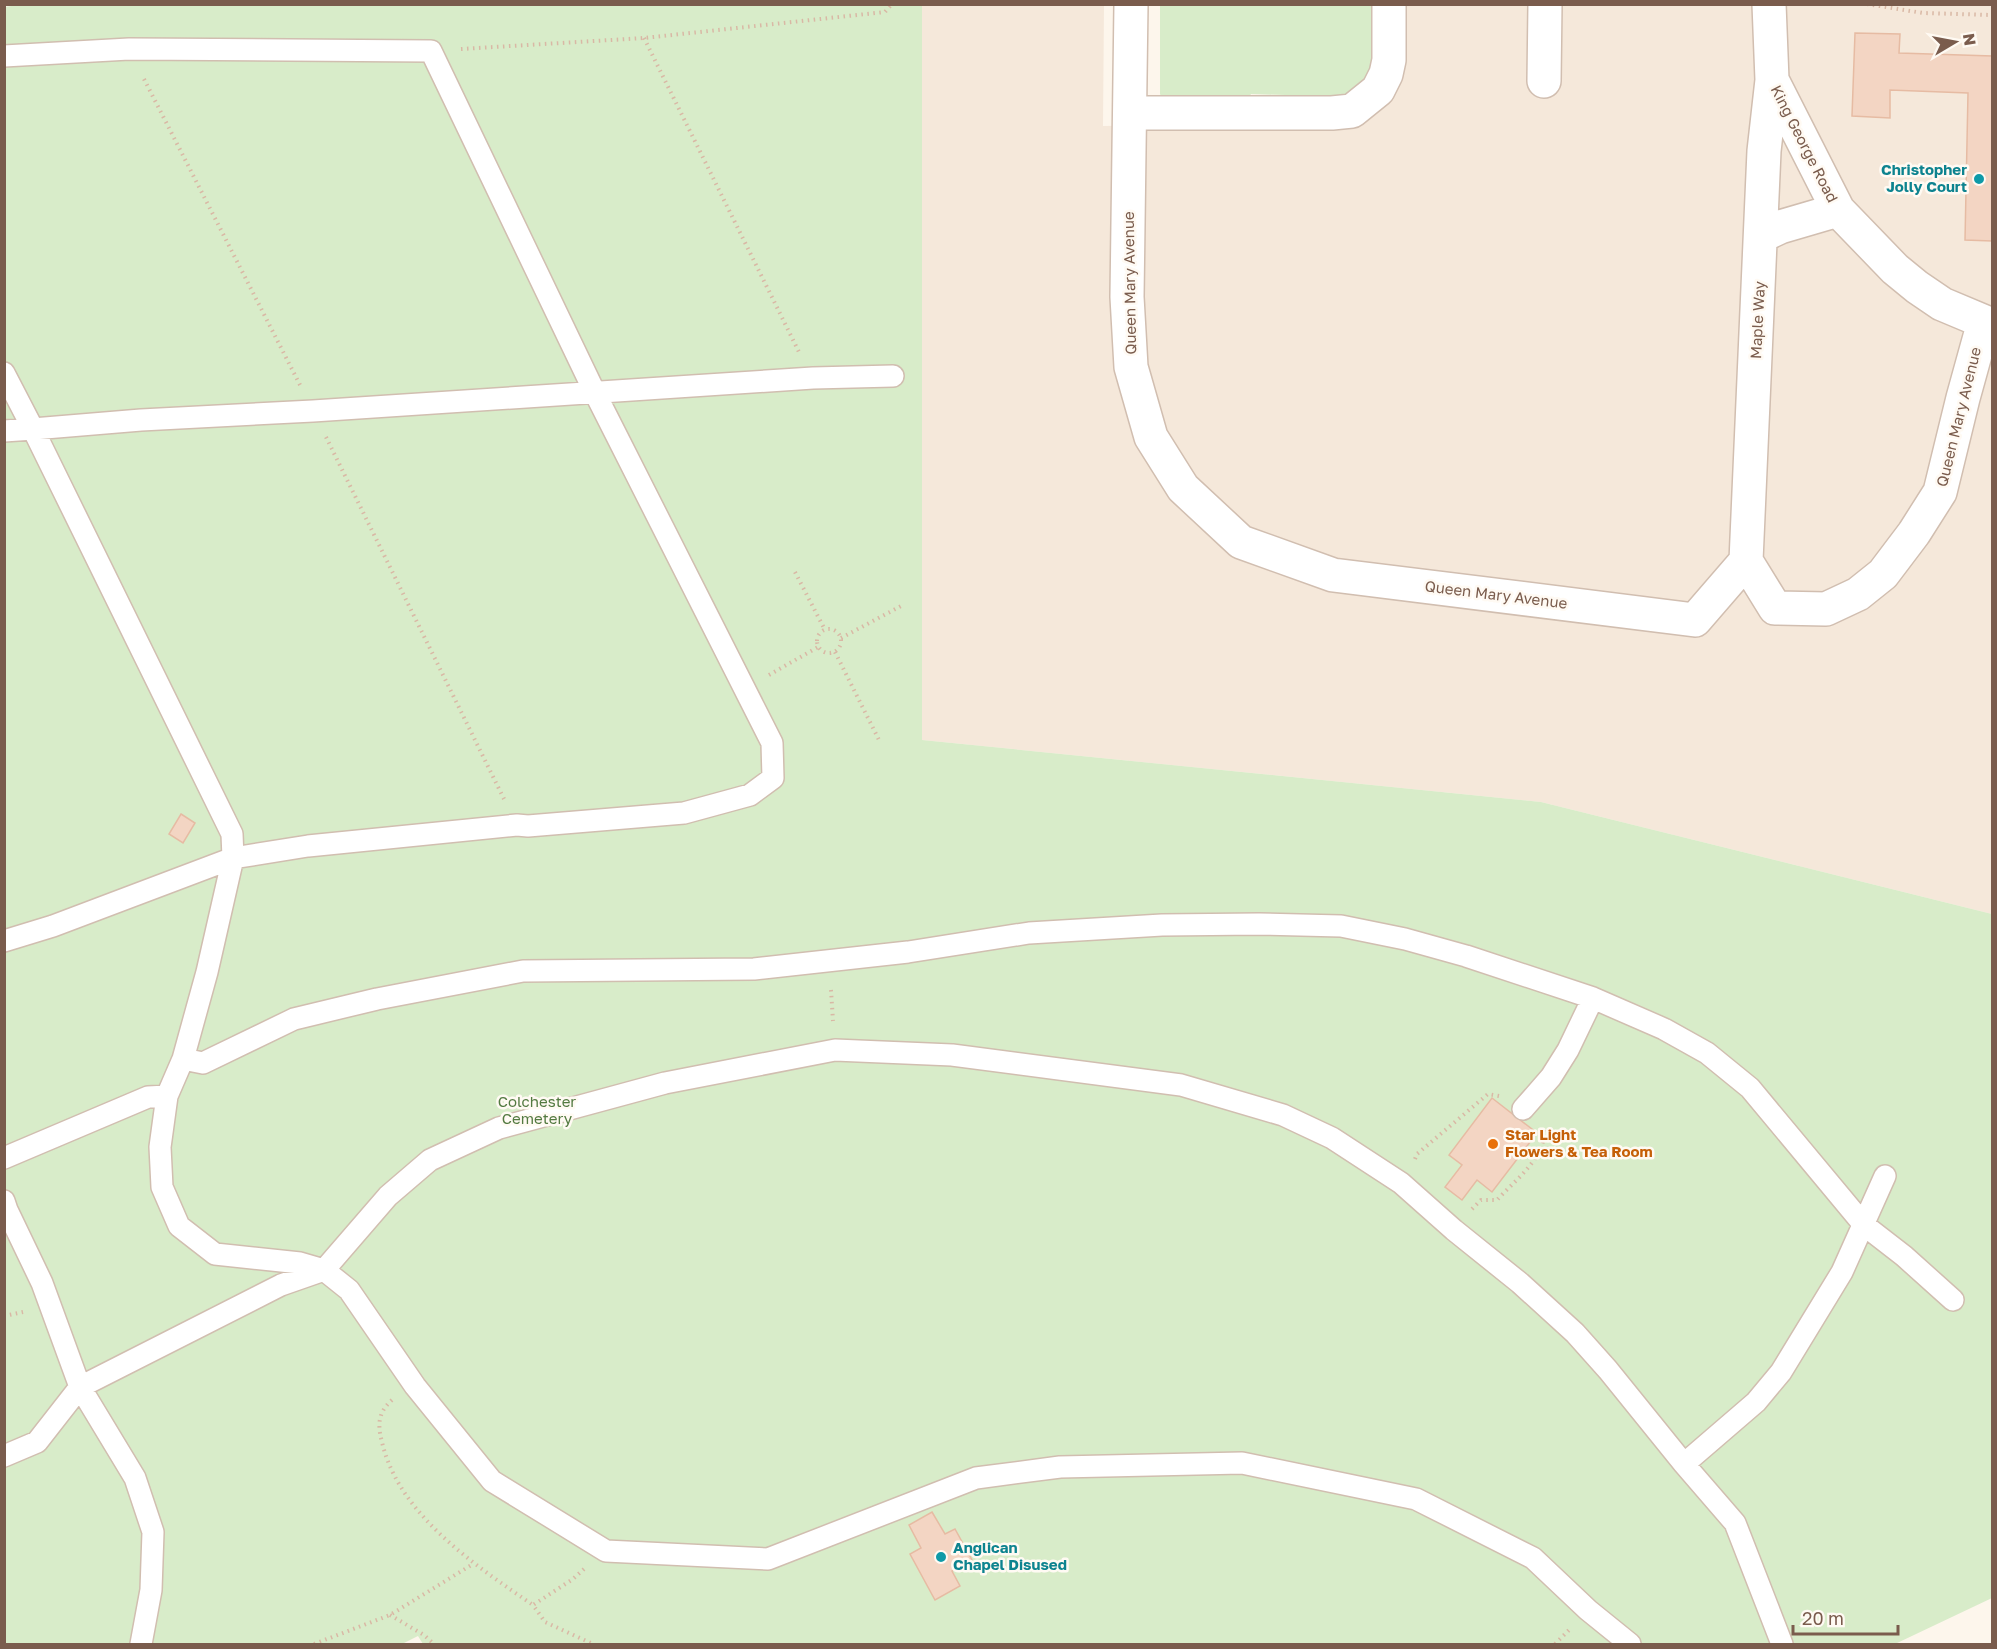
<svg xmlns="http://www.w3.org/2000/svg" width="1997" height="1649" font-family="'Golos Text',sans-serif">
<style>
.residential{fill:#f5e8da}
.green{fill:#d8ecc9}
.building{fill:#f3d5c3;stroke:#e6bba3;stroke-width:1.5}
.lines{fill:none;stroke-linecap:round;stroke-linejoin:round}
.service-casing{stroke:#d1beb0;stroke-width:24}
.minor-casing{stroke:#d1beb0;stroke-width:36}
.path{stroke:#d9b8a5;stroke-width:4;stroke-dasharray:1.5 4.5;stroke-linecap:butt}
.service{stroke:#fff;stroke-width:21}
.minor{stroke:#fff;stroke-width:33}
.culture-dot{fill:#0f9aa8;stroke:#fffaf3;stroke-width:2}
.food-dot{fill:#e8710a;stroke:#fffaf3;stroke-width:2}
.labels{text-anchor:middle;stroke-width:5;stroke-linejoin:round;paint-order:stroke}
.street-label{font-size:15px;fill:#7a5c4d;stroke:#fffaf3}
.culture-label{font-size:15px;font-weight:bold;fill:#0d838f;stroke:#fffaf3;text-anchor:end}
.park-label{font-size:15px;fill:#537a41;stroke:#fffaf3}
.food-label{font-size:15px;font-weight:bold;fill:#c56008;stroke:#fffaf3;text-anchor:start}
</style>
<rect width="100%" height="100%" fill="#fdf6ec"/>
<path class="residential" d="M922,5h182l-1,121 252,-4 44,-117h593v909l-451,-112 -619,-62z"/>
<path class="green" d="M26,4l896,1v735l619,62 451,112v684l-97,46h-1472l-5,-8 -16,8h-397l-1,-1637z
M1160,5h221v46l-19,45 -43,6 -3,-6 -65,-2 -4,7 -82,4 -5,-11z"/>
<path class="building" d="M1855,33l45,1 -1,19 93,3v185l-27,-1 3,-147 -78,-3v28l-38,-2z
M181,814l14,9 -12,20 -14,-9z
M1492,1098l45,35 -45,59 -15,-12 -15,20 -17,-13 17,-22 -13,-10z
M932,1512l13,22 10,-5 17,31 -20,11 8,15 -25,14 -25,-46 11,-6 -12,-23z"/>
<g class="lines">
<g class="service-casing">
<path id="service" d="M4,56l125,-7 302,2 164,342 177,350 1,35 -23,17 -66,18 -156,13 -11,-1 -209,21 -75,12 -180,68 -49,15
M4,373l29,56 108,-9 172,-9 500,-33 80,-2
M4,431l29,-2 199,405 1,24 -26,114 -24,87 -16,37 -7,51 2,40 17,39 36,28 85,9 24,7 25,20 66,96 77,95 114,70 162,8 208,-81 84,-11 182,-4 174,36 117,59 55,52 42,34
M183,1059l20,4 91,-44 83,-20 146,-28 231,-2 154,-17 121,-19 133,-8 97,-1 82,2 64,13 61,17 127,42
M1523,1109l28,-32 17,-27 25,-52 71,31 43,24 43,35 114,137 40,31 49,44
M4,1158l144,-61 19,-1
M4,1201l3,9 35,73 38,104 -43,55 -33,14
M1684,1464l72,-62 25,-30 61,-100 43,-96
M141,1644l10,-54 2,-58 -18,-54 -55,-91 201,-102 43,-15 64,-74 42,-36 69,-32 166,-45 170,-33 117,5 229,30 102,30 49,23 69,45 53,47 66,53 55,50 33,37 76,94 51,59 47,121"/>
</g>
<g class="minor-casing">
<path id="minor" d="M1131,4l-4,293 4,70 20,70 32,51 58,54 92,33 362,45 51,-59 29,47 51,1 32,-15 25,-20 31,-41 26,-41 23,-94 21,-76
M1769,4l3,76 66,130 57,59 22,18 25,17 50,21
M1544,81l1,-77
M1130,113h202l20,-2 26,-21 8,-16 3,-14v-56
M1761,236l19,-9 58,-17
M1746,561l18,-410 8,-71"/>
</g>
<path class="path" d="M1867,4l56,9 69,2
M644,38l155,314
M461,49l183,-11 241,-26 7,-8
M144,79l156,306
M326,437l178,362
M795,572l30,58
M817 641a12 12 0 1 1 24 0a12 12 0 1 1-24 0Z
M841,638l62,-33
M835,652l44,88
M769,675l49,-28
M831,990l2,31
M1415,1159l2,-5 71,-60 11,2
M1472,1209l9,-9h16c18,-20 50,-43 47,-72
M4,1316l19,-4
M392,1400c-16,14 -14,28 -9,46 18,70 93,120 150,159
M584,1569l-11,10 -40,26 12,17 48,22
M390,1615l34,20 10,9
M314,1644l76,-29 83,-51
M1555,1644l14,-14"/>
<use href="#service" class="service"/>
<use href="#minor" class="minor"/>
</g>
<g class="culture-dot">
<circle cx="1979" cy="179" r="6"/>
<circle cx="941" cy="1557" r="6"/>
</g>
<circle class="food-dot" cx="1493" cy="1144" r="6"/>
<g class="labels">
<g class="street-label">
<text transform="translate(1804 144) rotate(63)" y="5">King George Road</text>
<text transform="translate(1130 283) rotate(-91)" y="5">Queen Mary Avenue</text>
<text transform="translate(1758 320) rotate(-87)" y="5">Maple Way</text>
<text transform="translate(1959 417) rotate(-76)" y="5">Queen Mary Avenue</text>
<text transform="translate(1496 595) rotate(7)" y="5">Queen Mary Avenue</text>
</g>
<g class="culture-label">
<text x="1967" y="175">Christopher<tspan x="1967" dy="17">Jolly Court</tspan></text>
<text x="953" y="1553" text-anchor="start">Anglican<tspan x="953" dy="17">Chapel Disused</tspan></text>
</g>
<g class="park-label">
<text x="537" y="1107">Colchester<tspan x="537" dy="17">Cemetery</tspan></text>
</g>
<g class="food-label">
<text x="1505" y="1140">Star Light<tspan x="1505" dy="17">Flowers &amp; Tea Room</tspan></text>
</g>
</g>
<rect width="1997" height="1649" fill="none" stroke="#7a5c4d" stroke-width="12"/>
<g transform="translate(1955 42) rotate(80)" stroke="#fffaf3" stroke-width="4.5" paint-order="stroke">
<path d="M0-4.5L10 22L0 15L-10 22Z" fill="#7a5c4d"/>
<text y="-9" font-size="16" font-weight="bold" text-anchor="middle" fill="#7a5c4d">N</text>
</g>
<path d="M1793 1625v9h105v-9" fill="none" stroke="#7a5c4d" stroke-width="3"/>
<text x="1802" y="1625" font-size="18" fill="#7a5c4d" stroke="#fffaf3" stroke-width="4.5" paint-order="stroke">20 m</text>
</svg>
